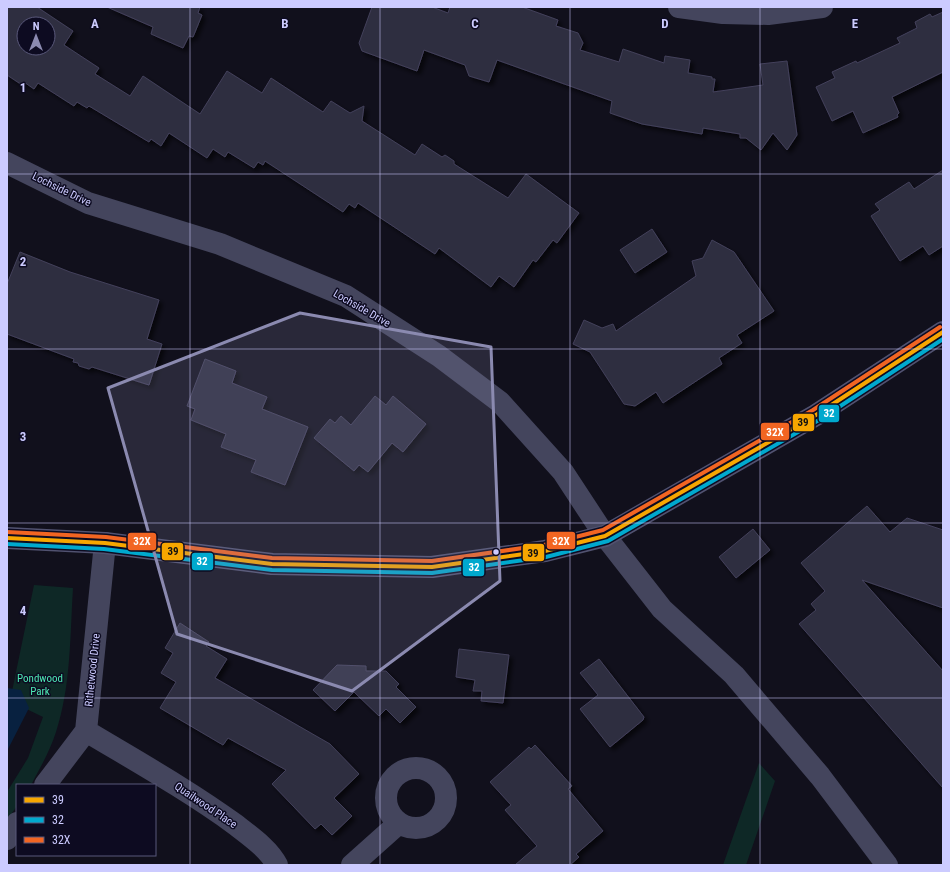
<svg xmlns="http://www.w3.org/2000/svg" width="950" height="872" font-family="'Roboto Condensed',sans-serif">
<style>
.green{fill:#0e2826}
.water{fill:#082140}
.building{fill:#2e2d3f;stroke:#43415b;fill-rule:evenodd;filter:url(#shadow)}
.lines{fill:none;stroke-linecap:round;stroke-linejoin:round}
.street{stroke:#44455d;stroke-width:22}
.secondary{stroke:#515270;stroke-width:22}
.bus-1-casing{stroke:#0d0b21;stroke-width:7}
.bus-2-casing{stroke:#0d0b21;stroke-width:7}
.bus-3-casing{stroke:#0d0b21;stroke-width:7}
.bus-1{stroke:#f7a600;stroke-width:4}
.bus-2{stroke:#00a9ce;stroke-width:4}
.bus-3{stroke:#f26522;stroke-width:4}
.marked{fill:#8b8ab0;fill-opacity:0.2;stroke:#8b8ab0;stroke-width:3;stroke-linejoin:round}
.grid{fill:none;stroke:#cccbff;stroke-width:1;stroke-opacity:0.55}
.bus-dot{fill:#cccbff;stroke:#0d0b21;stroke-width:1.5}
.labels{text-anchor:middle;stroke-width:3;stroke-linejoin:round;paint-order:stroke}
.street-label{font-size:11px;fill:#cccbff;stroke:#0d0b21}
.park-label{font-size:11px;fill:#4de9b4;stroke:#0d0b21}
.grid-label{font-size:13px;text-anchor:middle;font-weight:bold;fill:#cccbff;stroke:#0d0b21;stroke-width:3;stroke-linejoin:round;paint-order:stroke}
.line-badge{stroke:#0d0b21;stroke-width:1.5}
.badge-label{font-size:11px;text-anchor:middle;font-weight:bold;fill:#fff}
.pale-badge-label{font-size:11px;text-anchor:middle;font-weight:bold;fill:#111}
</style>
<defs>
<filter id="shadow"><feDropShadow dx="3.5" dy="3.5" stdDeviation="2" flood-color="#0009"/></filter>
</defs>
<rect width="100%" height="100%" fill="#11101c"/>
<path class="green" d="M34,585l39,3c-3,48 -2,98 -17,144 -6,19 -16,36 -25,53h-14v21l-10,14v-28l21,-34 15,-41 -33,-16z
M759,763l16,18 -29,84h-23z"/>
<path class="water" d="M7,688l14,2 8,18 -22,43z"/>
<path class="building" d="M7,7h30l36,24 -9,14 35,23 -4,6 35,22 13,-20 57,38 27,-43 35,22 9,-15 52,34 8,-11 19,12 14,-7 -2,15 53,34 7,-11 20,13 3,-2 9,6v3l54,34 18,-24 53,39 -22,30 -4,-3 -17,22 -3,-2 -19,27 -15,-11 -8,11 -52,-39 -4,6 -77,-51 -3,5 -6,-4 -6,8 -78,-51 -2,4 -5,-3 -4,6 -26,-16 -3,5 -12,-8 -6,9 -38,-25 -8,13 -10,-7 -2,3 -60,-36 -2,2 -10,-6 -3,4 -36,-23 -4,6 -10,-7 -2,3 -15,-10zM24,24h24v24h-24z
M107,7h93l-2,6 4,2 -9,22 -4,-1 -6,12 -32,-14 2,-7z
M372,7h60l16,6 2,-6h72l36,13 -2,6 22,7 5,10 -3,7 39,12 4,-13 41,14 1,-7 25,4 -2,13 24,4v2h3l-2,13 50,-7 -3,-21 27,-3 10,74 -10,15 -14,-17 -12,17 -15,-12h-6v-4l-37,-6 -1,6 -60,-10 -32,-11 2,-12 -115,-41 -8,22 -20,-6 -4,-11 -41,-15 -7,21 -55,-20 -3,-8z
M943,12v60l-51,25 7,16 -2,2 1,2 -35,16 -10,-22 -21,10 -16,-34 19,-9 -3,-6 24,-11 1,2 43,-20 -3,-5 20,-10 -2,-6 15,-8 2,3z
M943,170v76l-14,9 -6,-9 -23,15 -29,-45 9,-6 -5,-6 34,-22 5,7z
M652,229l15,23 -32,21 -15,-23z
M712,240l22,12 40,59 -37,24 5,8 -23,15 3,6 -59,39 -7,-11 -21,14 -11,-2 -34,-52 -17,-8 11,-24 18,8 11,-4 3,7 80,-55 -4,-15 11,-3z
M20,252l50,20 89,28 -12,39 15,5 -13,41 -57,-18 -3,2 -10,-3 -1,-3 -5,-1 1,-3 -67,-25v-50z
M205,359l31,12 -4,12 35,14 -5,12 46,18 -23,58 -34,-13 5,-12 -35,-13 5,-13 -35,-14 4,-11 -8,-3z
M375,396l11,9 7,-9 33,28 -23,28 -11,-9 -24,29 -9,-7 -5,6 -40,-33 16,-19 5,4 6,-7 10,9z
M867,506l23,26 17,-14 36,12v78l-81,-28 81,91v117l-144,-164 17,-14 -5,-6 14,-13 -24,-28z
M753,529l17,21 -34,28 -17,-21z
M180,623l29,19 -3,4 21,13 -12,19 115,66 29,30 -25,24 18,18 -20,19 -11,-11 -6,5 -43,-45 14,-14 -58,-32 -5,7 -63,-37 16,-26 -15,-9 12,-20 -8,-5z
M459,649l50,6 -6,48 -22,-2 1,-10h-9l2,-11 -19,-3z
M599,659l45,58 -1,3 -33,27 -30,-38 18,-14 -18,-22z
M337,665l29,1v5h20l13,13 -3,3 20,20 -16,16 -14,-14 -7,7 -25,-24 -19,19 -22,-21z
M535,745l37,41 -4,3 35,42 -27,23 3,3 -9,8h-55l22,-19 -32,-36 6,-5 -21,-23 39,-35 2,2z"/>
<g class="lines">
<path class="street" d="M679,7l44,6 45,1 54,-7
M7,163l81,40 132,41 126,52 93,60 61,46 63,70 42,64 57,73 72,66 86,101 67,89
M86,731c50,30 102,59 150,94 14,11 33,24 41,40
M386 798a30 30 0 1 1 60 0a30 30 0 1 1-60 0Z
M45,785l41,-54 19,-188
M7,839l10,-16
M352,865l47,-42"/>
<path class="secondary" d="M7,538l98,5 167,21 160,3 113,-16 60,-15 211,-121 127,-83"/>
<g class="bus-1-casing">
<path id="bus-1" d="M7,538l98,5 167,21 160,3 113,-16 60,-15 211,-121 127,-83"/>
</g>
<g class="bus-2-casing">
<path id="bus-2" d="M7,544l97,5 168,21 160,3 114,-16 62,-16 211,-121 124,-81"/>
</g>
<g class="bus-3-casing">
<path id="bus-3" d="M7,532l99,5 166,21 160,3 112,-16 59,-15 210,-120 127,-83"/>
</g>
<use href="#bus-1" class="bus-1"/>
<use href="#bus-2" class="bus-2"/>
<use href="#bus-3" class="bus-3"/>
</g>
<path class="marked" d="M300,313l191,34 9,234 -148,110 -175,-57 -69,-246z"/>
<path class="grid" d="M190,7v858M380,7v858M570,7v858M760,7v858M7,174h936M7,349h936M7,523h936M7,698h936"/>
<circle class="bus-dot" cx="496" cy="552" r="3.5"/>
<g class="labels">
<g class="street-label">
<text transform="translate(62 189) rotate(26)" y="4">Lochside Drive</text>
<text transform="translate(362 308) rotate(30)" y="4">Lochside Drive</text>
<text transform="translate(92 670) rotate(-84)" y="4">Rithetwood Drive</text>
<text transform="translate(206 805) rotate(34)" y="4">Quailwood Place</text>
</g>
<g class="park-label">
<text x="40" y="682">Pondwood<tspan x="40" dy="13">Park</tspan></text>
</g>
</g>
<g class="grid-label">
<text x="95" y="28">A</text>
<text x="285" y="28">B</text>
<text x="475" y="28">C</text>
<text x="665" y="28">D</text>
<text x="855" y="28">E</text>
<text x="23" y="92">1</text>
<text x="23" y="266">2</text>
<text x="23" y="441">3</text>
<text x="23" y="615">4</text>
</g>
<g class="line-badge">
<rect x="818" y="404" width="22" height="19" rx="4" fill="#00a9ce"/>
<rect x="792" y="413" width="23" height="19" rx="4" fill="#f7a600"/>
<rect x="760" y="422" width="30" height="19" rx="4" fill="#f26522"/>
<rect x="546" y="531" width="30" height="19" rx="4" fill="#f26522"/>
<rect x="127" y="532" width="30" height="19" rx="4" fill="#f26522"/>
<rect x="161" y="542" width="23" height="19" rx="4" fill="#f7a600"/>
<rect x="522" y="543" width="23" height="19" rx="4" fill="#f7a600"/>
<rect x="191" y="552" width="23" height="19" rx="4" fill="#00a9ce"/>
<rect x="462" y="558" width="23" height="19" rx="4" fill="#00a9ce"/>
</g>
<g class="badge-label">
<text x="829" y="417">32</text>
<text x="775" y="436">32X</text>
<text x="561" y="545">32X</text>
<text x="142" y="545">32X</text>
<text x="202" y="565">32</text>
<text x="474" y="571">32</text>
</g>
<g class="pale-badge-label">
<text x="803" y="426">39</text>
<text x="173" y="555">39</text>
<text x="533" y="557">39</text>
</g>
<rect width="950" height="872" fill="none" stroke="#cccbff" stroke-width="16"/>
<rect x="16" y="784" width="140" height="72" fill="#0d0b21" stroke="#59587a"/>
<rect x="24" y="797" width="20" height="6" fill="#f7a600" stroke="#59587a"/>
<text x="52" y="804" font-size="12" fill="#cccbff">39</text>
<rect x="24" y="817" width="20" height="6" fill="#00a9ce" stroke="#59587a"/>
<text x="52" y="824" font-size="12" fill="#cccbff">32</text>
<rect x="24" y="837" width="20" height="6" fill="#f26522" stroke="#59587a"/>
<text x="52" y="844" font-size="12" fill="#cccbff">32X</text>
<g transform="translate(36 36)"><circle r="19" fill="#0d0b21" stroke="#59587a"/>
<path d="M0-3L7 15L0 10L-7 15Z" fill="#8b8ab0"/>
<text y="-6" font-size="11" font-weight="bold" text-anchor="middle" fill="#cccbff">N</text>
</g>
</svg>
